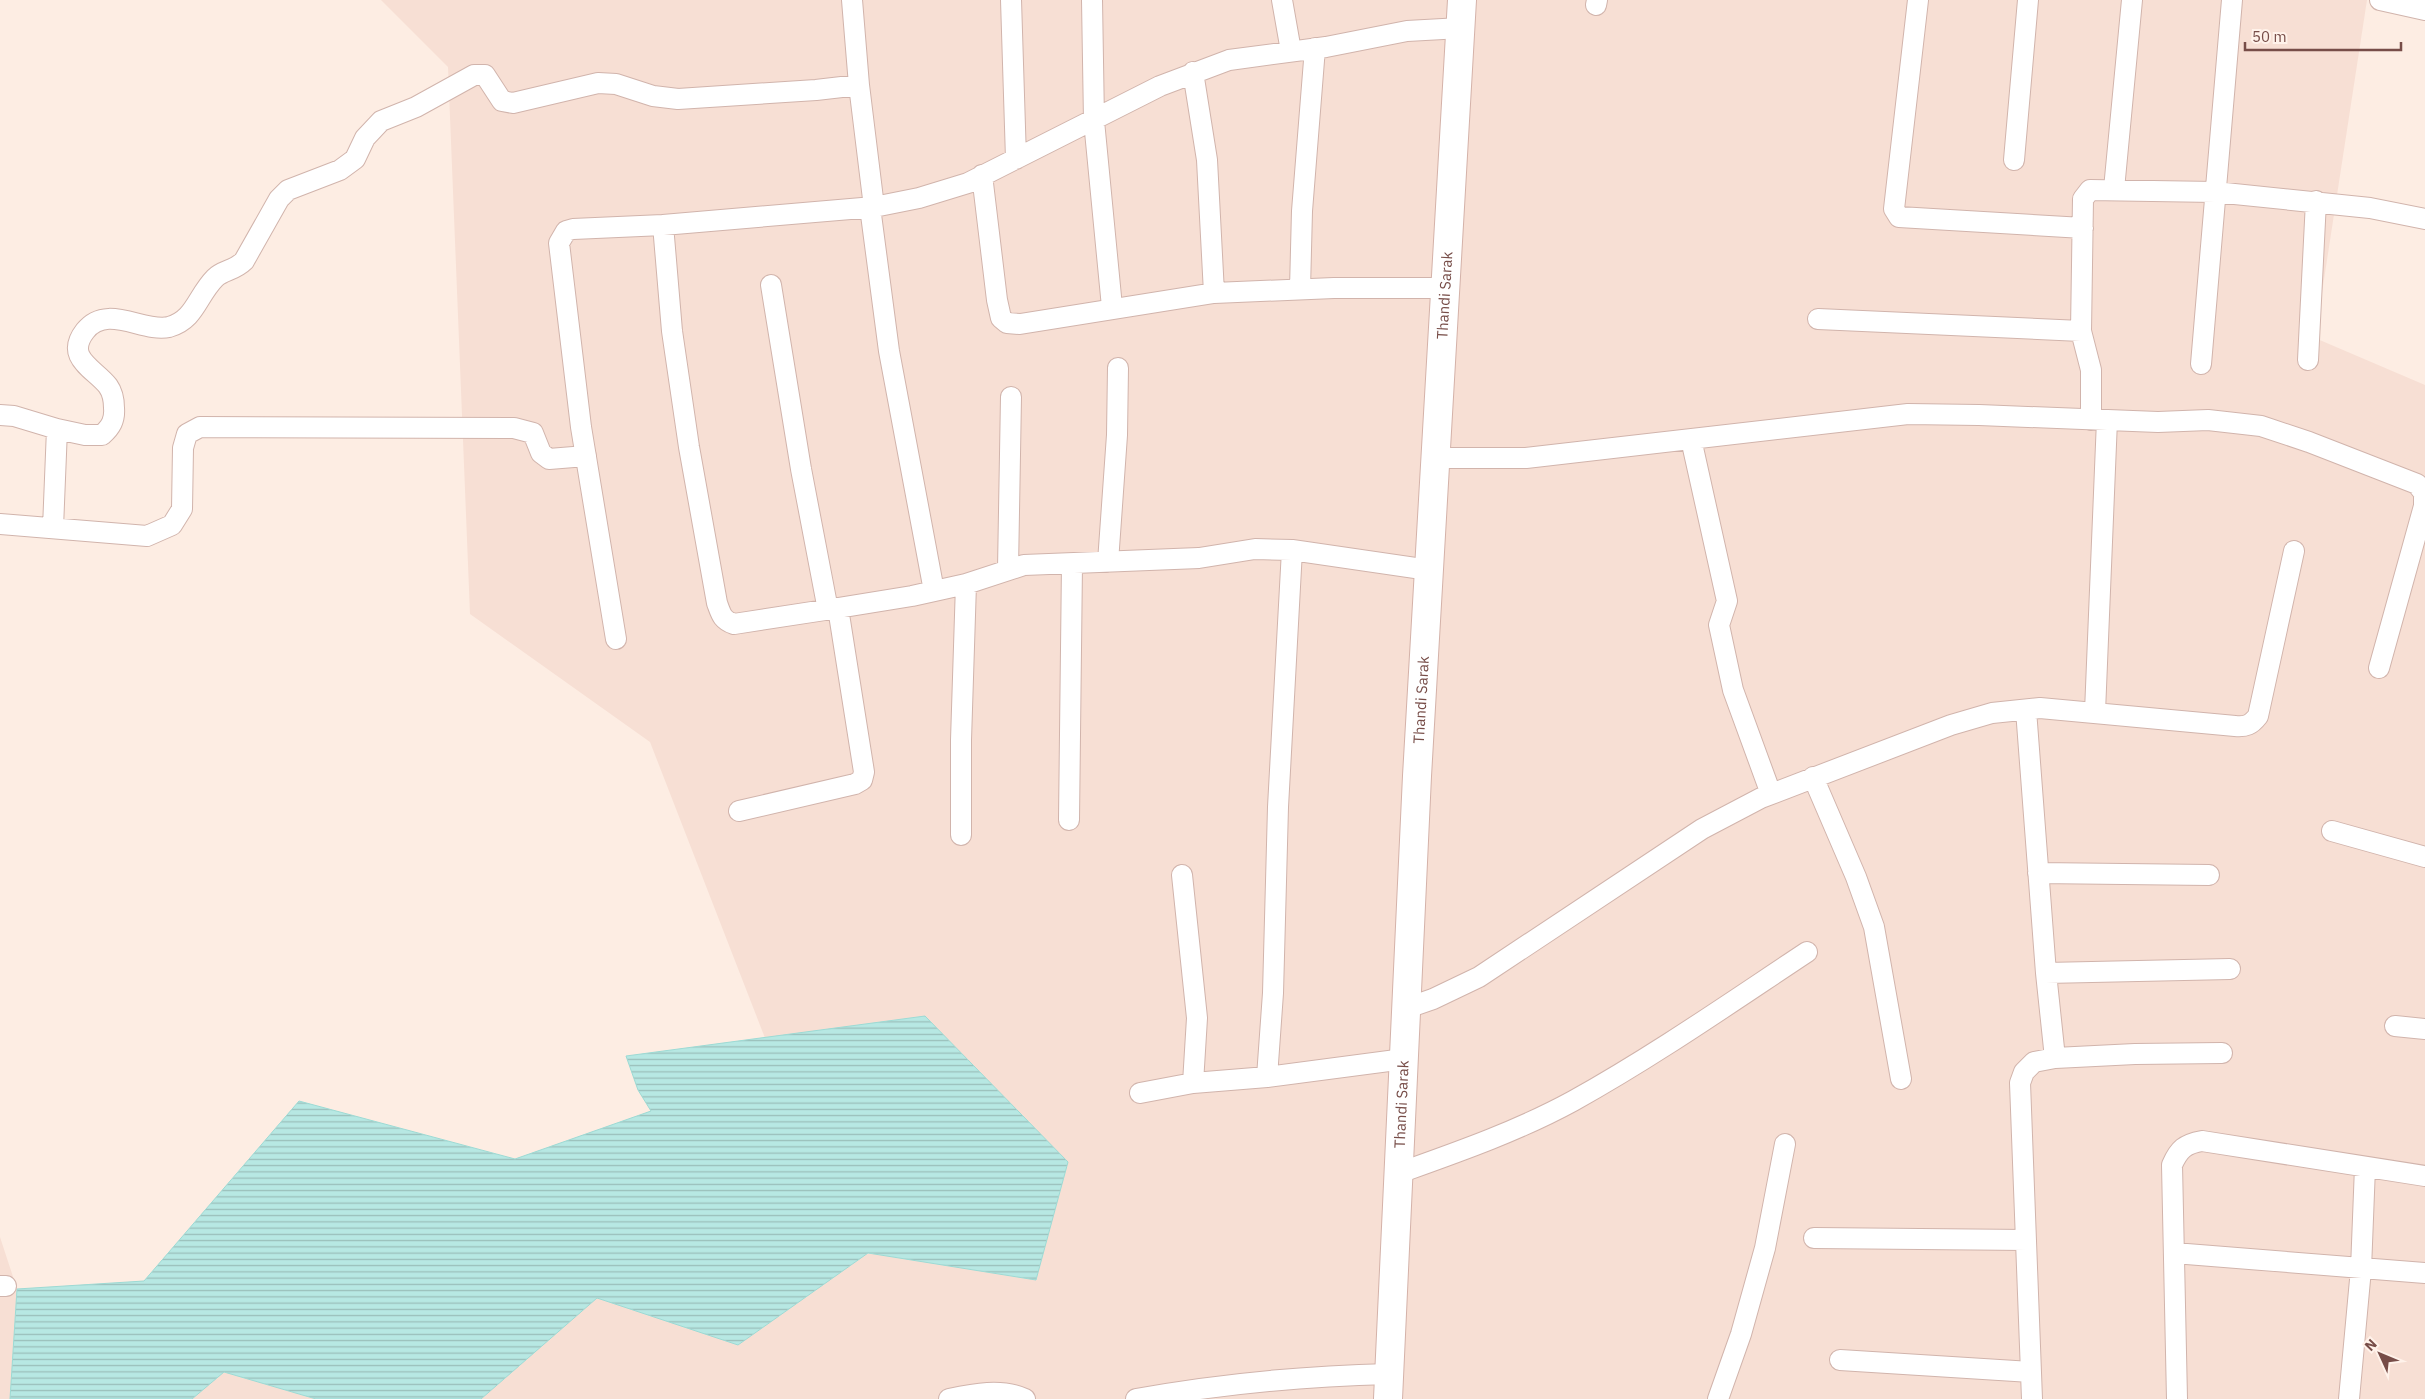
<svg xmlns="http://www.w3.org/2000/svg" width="2425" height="1399" font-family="'IBM Plex Sans',sans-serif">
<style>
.residential{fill:#f7dfd4}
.water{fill:url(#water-rules);stroke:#9ddad4}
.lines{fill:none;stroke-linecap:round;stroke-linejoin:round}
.street-casing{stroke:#d1b4ac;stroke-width:22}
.secondary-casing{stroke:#d4b2a9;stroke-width:30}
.street{stroke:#fff;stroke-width:20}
.secondary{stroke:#fff;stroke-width:28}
.labels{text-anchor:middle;stroke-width:5;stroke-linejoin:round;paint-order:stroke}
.street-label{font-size:15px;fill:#774d48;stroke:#fff2ea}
</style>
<defs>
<pattern id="water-rules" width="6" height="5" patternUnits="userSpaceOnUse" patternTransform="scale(1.25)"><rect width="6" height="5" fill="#b7e8e3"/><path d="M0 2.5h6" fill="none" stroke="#9abeba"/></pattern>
</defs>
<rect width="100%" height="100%" fill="#fdede3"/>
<path class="residential" d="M381,0h1986l-52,338 110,47v1014h-1944l116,-101 141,47 130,-92 168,27 -111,-264 -160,22 -115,-296 -180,-128 -22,-547z
M0,1237l17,52 -7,110h-10z
M224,1372l92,27h-124z"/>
<path class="water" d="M925,1016l143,146 -32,118 -168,-27 -130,92 -141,-47 -116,101h-165l-92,-27 -32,27h-182l7,-110 127,-8 155,-180 216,58 136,-48 -13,-21 -12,-34z"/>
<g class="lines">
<g class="street-casing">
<path id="street" d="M852,0l7,85
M1011,0l5,159
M1092,0l2,121 18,186
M1282,0l9,51
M1918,0l-24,209 5,8 184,11
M2380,0l45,10
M1596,5l1,-5
M1193,72l14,88 7,133
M2014,160l14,-160
M982,175l15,125 4,18 6,5 13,1 194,-31 120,-5h112
M2114,189l18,-189
M870,207l19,144 45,240
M771,285l30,184 27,141
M1300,289l2,-78 13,-163
M1818,319l263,12
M2308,360l8,-159
M2201,364l31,-364
M0,415l14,1 43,13
M2091,420v-50l-10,-39 2,-132 7,-9 125,2 155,16 55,11
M1691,439l36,162 -8,24 14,65 38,104
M1436,458h90l382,-44 71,1 179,7 50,-2 53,6 48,16 108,42 7,9v13l-45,162
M0,524l147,12 25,-11 10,-16 1,-61 4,-14 13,-7 314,1 19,5 8,20 8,6 37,-3
M53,528l4,-99 28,6h17c9,-8 13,-15 12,-27 0,-7 -1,-15 -6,-22 -13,-17 -44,-28 -23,-55 22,-28 58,2 84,-4 26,-7 28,-31 46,-49 8,-8 19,-7 29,-17l35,-62 9,-9 52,-20 15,-11 10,-21 16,-17 35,-14 58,-32h11l17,26 11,2 85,-20 18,1 37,12 25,3 138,-9 43,-5 15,122
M1108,562l9,-127 1,-67
M1008,569l3,-172
M838,608l-104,16c-12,-4 -13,-10 -17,-21l-28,-156 -17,-116 -9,-106 211,-18 45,-9 49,-15 192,-97 69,-26 97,-13 81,-16 54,-3
M616,639l-35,-212 -22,-184 7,-12 7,-2 90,-4
M2026,710l20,263 9,85
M2095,712l12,-292
M1813,777l43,100 18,50 27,152
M739,811l116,-27 7,-4 2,-8 -26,-164 74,-12 54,-12 58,-19 175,-7 56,-9 37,1 137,20
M1069,820l3,-256
M2332,831l93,26
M961,835v-95l5,-156
M2038,873l171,2
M1182,875l15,143 -4,65
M2046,973l184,-4
M1407,1008l26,-9 46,-22 223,-148 59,-31 190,-73 41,-12 48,-5 195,18c11,1 16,-1 23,-10l36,-165
M2395,1026l30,3
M1267,1077l6,-84 5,-186 14,-257
M1140,1093l53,-10 74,-6 137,-18
M1399,1173c59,-21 119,-42 174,-72 81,-45 157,-98 234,-149
M1814,1238l212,2
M2174,1253l251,20
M0,1286h6
M1840,1360l191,12
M949,1399c24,-5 53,-11 76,0
M1136,1399c84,-15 168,-23 253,-25
M1718,1399l23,-65 24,-86 20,-104
M2032,1399l-12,-316 4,-11 10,-10 21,-4 80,-4 87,-1
M2177,1399l-5,-234c7,-16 13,-21 30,-24l223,35
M2349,1399l12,-130 4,-102"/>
</g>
<g class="secondary-casing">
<g id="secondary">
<path id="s1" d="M1388,1399l29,-623 45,-776"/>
</g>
</g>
<use href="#street" class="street"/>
<use href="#secondary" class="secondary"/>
</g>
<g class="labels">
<g class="street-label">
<text dy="5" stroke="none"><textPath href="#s1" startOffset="1105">Thandi Sarak</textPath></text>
<text dy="5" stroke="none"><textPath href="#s1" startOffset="700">Thandi Sarak</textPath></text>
<text dy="5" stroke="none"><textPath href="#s1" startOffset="295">Thandi Sarak</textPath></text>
</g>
</g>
<g transform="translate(2380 1354) rotate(314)" stroke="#fff2ea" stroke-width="4" paint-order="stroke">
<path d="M0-4L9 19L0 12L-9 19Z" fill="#774d48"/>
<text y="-8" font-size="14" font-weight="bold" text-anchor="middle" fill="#774d48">N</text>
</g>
<path d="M2245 42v8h156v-8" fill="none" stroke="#774d48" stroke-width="2.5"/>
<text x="2252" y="42" font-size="15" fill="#774d48" stroke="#fff2ea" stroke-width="4" paint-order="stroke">50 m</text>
</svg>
